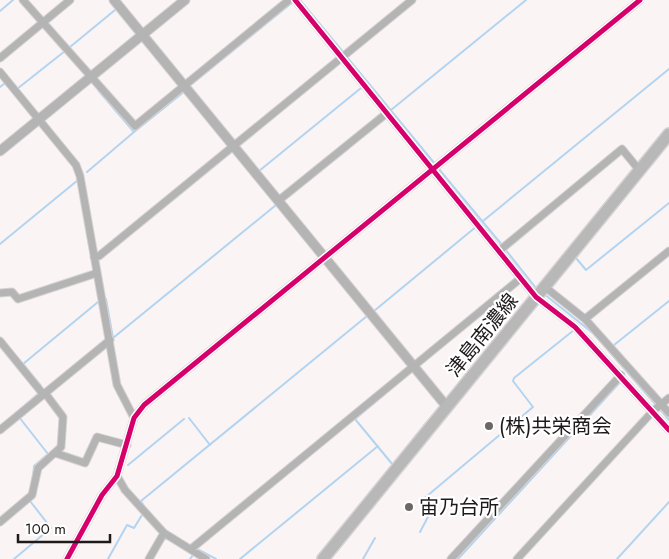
<svg xmlns="http://www.w3.org/2000/svg" width="669" height="559" font-family="Jost,'Noto Sans JP',sans-serif">
<style>
.lines{fill:none;stroke-linecap:round;stroke-linejoin:round}
.stream{stroke:#b3d4f0;stroke-width:2}
.minor-casing{stroke:#d6d2d3;stroke-width:9}
.tertiary-casing{stroke:#d6d2d3;stroke-width:11}
.primary-casing{stroke:#d6d2d3;stroke-width:14}
.minor{stroke:#b5b4b5;stroke-width:7}
.tertiary{stroke:#b5b4b5;stroke-width:9}
.primary{stroke:#b9b8b9;stroke-width:11}
.cycleway-casing{stroke:#fff;stroke-width:8}
.cycleway{stroke:#d6006c;stroke-width:5}
.poi-dot{fill:#6b6667;stroke:#fff;stroke-width:2}
.labels{text-anchor:middle;stroke-width:4.5;stroke-linejoin:round;paint-order:stroke}
.street-label{font-size:20px;fill:#1e191a;stroke:#fff}
.poi-label{font-size:20px;fill:#1e191a;stroke:#fff;text-anchor:start}
</style>
<rect width="100%" height="100%" fill="#faf4f5"/>
<g class="lines">
<path class="stream" d="M300,0l43,52
M0,11l13,-11
M70,47l45,-37
M346,56l89,108
M0,87l5,-4 9,9
M188,87l105,-85
M17,89l48,-38
M98,90l36,42 51,-41
M391,110l135,-110
M438,168l64,77
M259,171l102,-83
M87,172l47,-40
M283,201l65,-52
M483,221l186,-152
M0,244l78,-64
M505,249l31,39
M576,258l10,12 83,-67
M544,294l50,40 62,71
M106,299l7,39 163,-133
M374,311l103,-85
M614,345l55,-44
M41,386l-18,-22 75,-62
M448,397l83,-102
M659,408l10,12
M16,413l23,-20
M19,417l29,37 -14,12 -1,11
M189,418l21,27
M410,443l16,-20
M396,461l-3,4 -38,-46 43,-36
M128,465l56,-46
M146,510l-5,-9 226,-185
M420,532l10,-19 -9,-12 112,-94 -20,-26 1,-3 60,-48
M197,549l19,10
M14,559l37,-31 -21,-27
M108,559l19,-34 7,3 8,-13
M190,559l3,-4
M240,559l138,-113
M363,559l12,-21
M458,559l164,-179
M617,559l52,-57"/>
<g class="minor-casing">
<path id="minor" d="M23,0l112,126 154,-126
M295,0l241,297 39,30 94,103
M0,58l70,-58
M0,72l76,93 4,11 37,209 17,33
M278,201l109,-88
M499,251l123,-102 18,22
M94,257l5,-1 313,-256
M545,287l40,32 84,94
M0,293l12,-1 6,7 79,-26
M585,319l84,-68
M0,341l43,53
M0,430l110,-90
M55,453l30,10 12,-26 30,8
M117,476l8,14 39,43 42,26
M0,522l32,-27 6,-27 23,-21 2,-30 -18,-24
M191,549l330,-271
M67,559l35,-64 15,-19 17,-58 10,-13 496,-405
M149,559l15,-26
M451,559l170,-184
M517,559l136,-148 16,-13"/>
</g>
<g class="tertiary-casing">
<path id="tertiary" d="M114,0l333,407
M0,151l185,-151"/>
</g>
<g class="primary-casing">
<path id="primary" d="M323,559l346,-425"/>
</g>
<use href="#minor" class="minor"/>
<use href="#tertiary" class="tertiary"/>
<use href="#primary" class="primary"/>
<g class="cycleway-casing">
<path id="cycleway" d="M295,0l241,297 39,30 94,103
M67,559l35,-64 15,-19 17,-58 10,-13 496,-405"/>
</g>
<use href="#cycleway" class="cycleway"/>
</g>
<g class="poi-dot">
<circle cx="489" cy="426" r="5"/>
<circle cx="409" cy="507" r="5"/>
</g>
<g class="labels">
<g class="street-label">
<text transform="translate(482 335) rotate(-51)" y="7">津島南濃線</text>
</g>
<g class="poi-label">
<text x="499" y="433">(株)共栄商会</text>
<text x="419" y="514">宙乃台所</text>
</g>
</g>
<path d="M18 534v8h92v-8" fill="none" stroke="#1e191a" stroke-width="2.5"/>
<text x="25" y="534" font-size="15" fill="#1e191a" stroke="#ffffff" stroke-width="4" paint-order="stroke">100 m</text>
</svg>
